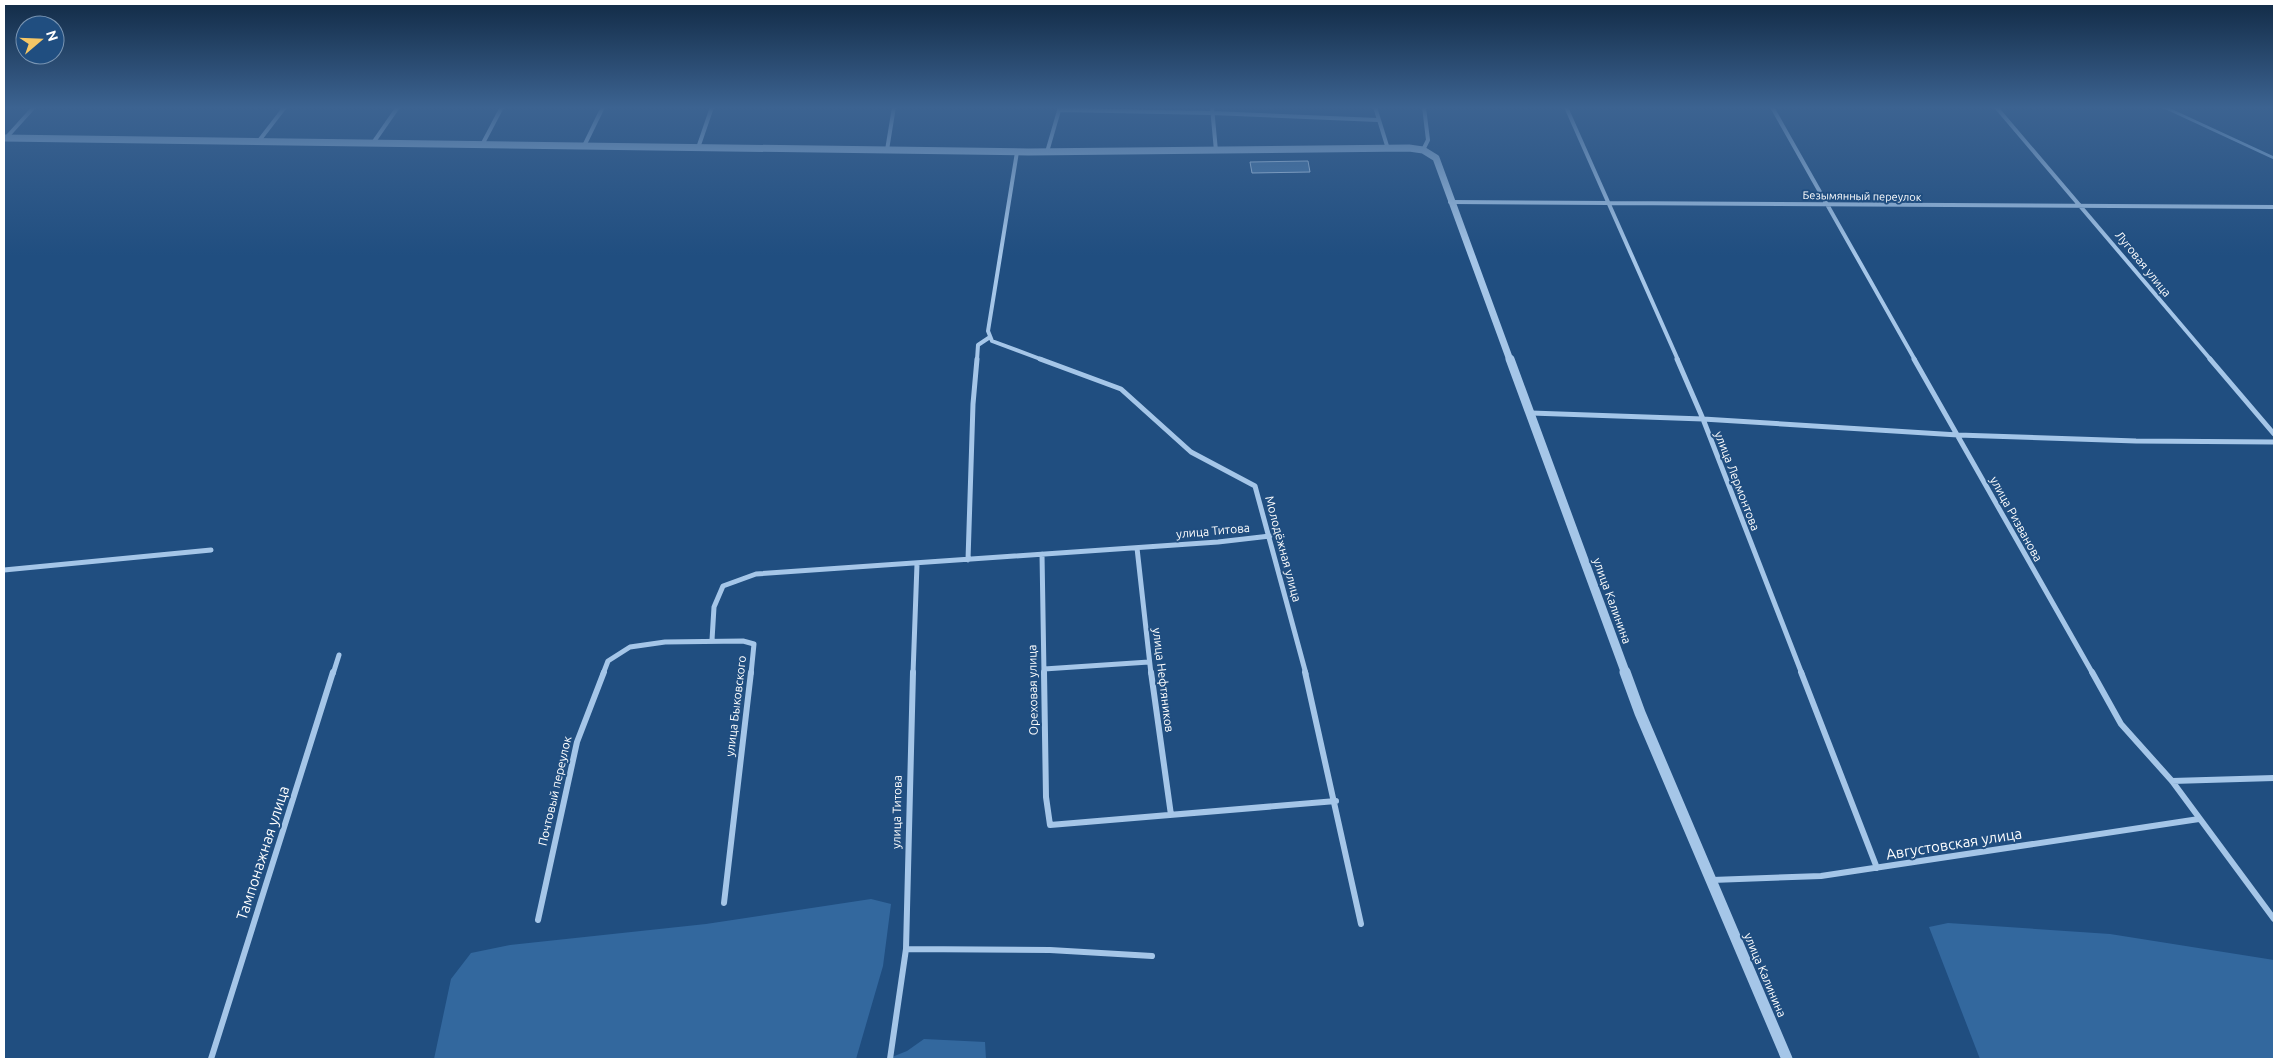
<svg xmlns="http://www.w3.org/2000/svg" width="2278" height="1063" font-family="Ubuntu,sans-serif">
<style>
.green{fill:#33689e}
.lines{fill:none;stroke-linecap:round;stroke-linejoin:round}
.stream{stroke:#98c1e9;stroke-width:3}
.building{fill:#4c7bab;stroke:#c8dff6}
.minor-far2{stroke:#a5c6e8;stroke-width:4}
.minor-far1{stroke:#a5c6e8;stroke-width:5}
.minor{stroke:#a5c6e8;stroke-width:6}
.tertiary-far2{stroke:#a5c6e8;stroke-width:7}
.tertiary-far1{stroke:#a5c6e8;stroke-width:9}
.tertiary{stroke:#a5c6e8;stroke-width:11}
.labels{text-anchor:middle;stroke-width:4;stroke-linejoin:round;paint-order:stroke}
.far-street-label{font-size:11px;fill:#fff;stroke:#204e80}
.street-label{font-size:12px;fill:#fff;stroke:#204e80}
.near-street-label{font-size:15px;fill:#fff;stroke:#204e80}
</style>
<rect width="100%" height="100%" fill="#204e80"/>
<path class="green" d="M871,899l20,5 -8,62 -27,93h-422l17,-80 20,-26 39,-8 196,-21z
M1948,923l162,11 164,26v99h-294l-51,-132z
M924,1039l61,3 1,17h-99l20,-8z"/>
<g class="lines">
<path class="stream" d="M2164,107l110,51"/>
</g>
<path class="building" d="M1308,161l2,11 -58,1 -2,-11z"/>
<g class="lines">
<path class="minor-far2" d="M1212,107l4,44
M1375,107l13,42
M1566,107l112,253
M1772,107l143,253
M1996,107l215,253
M1060,110l153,3 165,7
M6,138l28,-31
M258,142l27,-35
M373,143l25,-36
M482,145l20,-38
M584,146l19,-39
M698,148l14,-41
M887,150l7,-43
M1423,150l5,-10 -4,-33
M1017,152l-29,179 4,10 51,19
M1047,152l13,-45
M1450,202l824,5
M977,360l1,-15 12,-8"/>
<path class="minor-far1" d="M1040,359l81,30 70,63 64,34 51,188
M1677,359l26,60 99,255
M1914,359l179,315
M2210,359l64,75
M1531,413l172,6 255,16 178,6 138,1
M1137,548l14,126
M1042,554l2,120
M968,560l5,-156 4,-45
M4,570l207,-20
M712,640l2,-33 9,-21 33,-12 462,-32 52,-6
M1044,669l105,-7
M333,674l6,-19
M603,674l5,-13 22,-14 35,-5 78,-1 11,3 -3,30
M913,674l4,-110"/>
<path class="minor" d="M1044,672l2,125 4,28 286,-24
M1151,672l20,143
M1305,672l56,252
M1801,672l76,196
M2092,672l29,52 51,57 102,138
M2172,781l102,-3
M1712,880l109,-4 378,-57
M724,903l27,-231
M538,920l39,-178 27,-70
M906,949l144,1 102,6
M211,1059l122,-387
M890,1059l16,-110 7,-277"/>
<path class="tertiary-far2" d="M4,138l1024,14 381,-4 14,2 13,8 74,202"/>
<path class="tertiary-far1" d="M1510,359l116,315"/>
<path class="tertiary" d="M1625,672l15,41 147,346"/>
</g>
<linearGradient id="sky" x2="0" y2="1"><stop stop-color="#122b46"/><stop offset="0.42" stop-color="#3c6391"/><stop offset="1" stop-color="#3c6391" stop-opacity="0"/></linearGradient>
<rect width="2278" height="256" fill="url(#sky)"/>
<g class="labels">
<g class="far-street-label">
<text transform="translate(1862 196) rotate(1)" y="4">Безымянный переулок</text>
</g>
<g class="street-label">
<text transform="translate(2143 264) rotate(51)" y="4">Луговая улица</text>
<text transform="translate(1737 481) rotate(69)" y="4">улица Лермонтова</text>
<text transform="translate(2016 519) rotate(61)" y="4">улица Ризванова</text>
<text transform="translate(1213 531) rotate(-5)" y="4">улица Титова</text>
<text transform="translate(1283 549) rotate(75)" y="4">Молодёжная улица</text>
<text transform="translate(1612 601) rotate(70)" y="4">улица Калинина</text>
<text transform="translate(1163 680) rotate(83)" y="4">улица Нефтяников</text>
<text transform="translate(1033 690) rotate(-91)" y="4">Ореховая улица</text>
<text transform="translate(736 706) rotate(-83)" y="4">улица Быковского</text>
<text transform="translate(555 791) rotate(-77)" y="4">Почтовый переулок</text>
<text transform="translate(897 812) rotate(-89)" y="4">улица Титова</text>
<text transform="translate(1765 975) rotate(67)" y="4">улица Калинина</text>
</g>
<g class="near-street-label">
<text transform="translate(1954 844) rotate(-9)" y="5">Августовская улица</text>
<text transform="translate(263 853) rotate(-72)" y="5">Тампонажная улица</text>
</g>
</g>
<rect width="2278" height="1063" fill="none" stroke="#ffffff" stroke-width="10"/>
<g transform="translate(40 40) rotate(71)"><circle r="24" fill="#204e80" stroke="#7995b3"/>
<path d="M0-4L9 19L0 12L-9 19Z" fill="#f5c665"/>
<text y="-8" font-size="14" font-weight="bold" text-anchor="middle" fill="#ffffff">N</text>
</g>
</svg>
